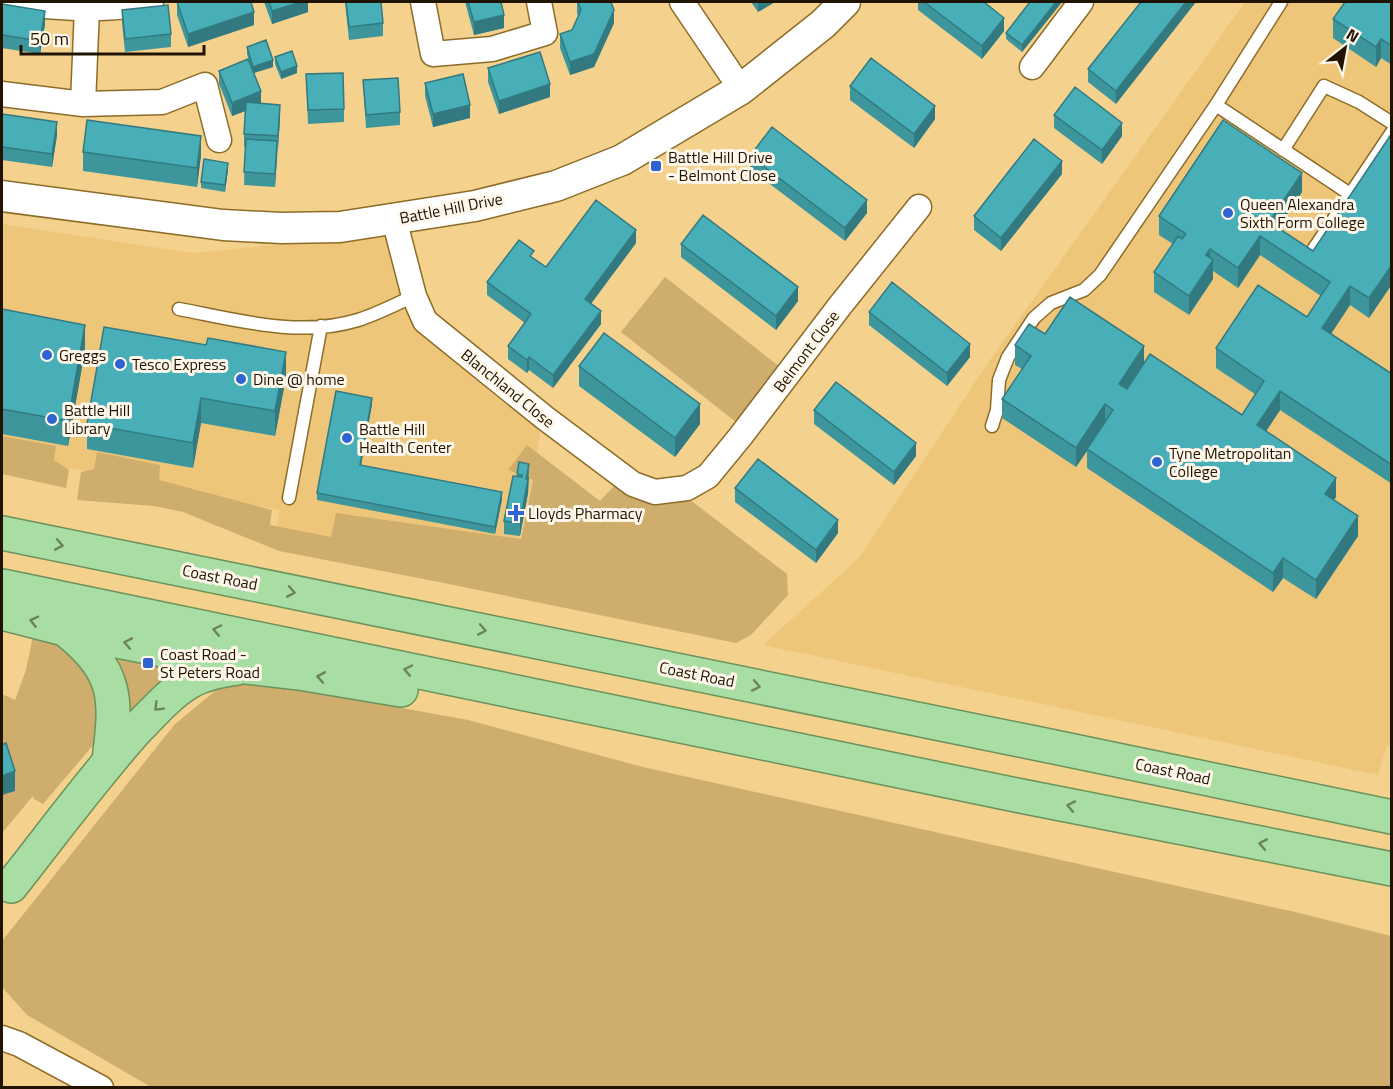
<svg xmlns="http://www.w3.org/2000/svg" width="1393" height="1089" font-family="'Titillium Web',sans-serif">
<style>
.built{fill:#edc67a}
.green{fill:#cead6d}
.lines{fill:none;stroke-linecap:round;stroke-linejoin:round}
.service-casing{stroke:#8d6c28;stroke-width:15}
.minor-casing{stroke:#8d6c28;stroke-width:27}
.tertiary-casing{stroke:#8d6c28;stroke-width:33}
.trunk-casing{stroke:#6a925b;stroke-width:36}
.service{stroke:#fff;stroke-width:12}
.minor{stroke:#fff;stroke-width:24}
.tertiary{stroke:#fff;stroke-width:30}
.trunk{stroke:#a8dea3;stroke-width:33}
.wall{fill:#3e969d}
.shaded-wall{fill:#327a80}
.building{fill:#48aeb7;stroke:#327a80;stroke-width:1.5}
.oneway{stroke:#6b835a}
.poi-dot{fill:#2e63d1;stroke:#fef7ea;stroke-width:2}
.labels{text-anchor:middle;stroke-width:6;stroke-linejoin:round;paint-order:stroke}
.poi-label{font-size:16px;fill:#201300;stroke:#fef7ea;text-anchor:start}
.street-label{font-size:16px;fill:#201300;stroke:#fef7ea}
</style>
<rect width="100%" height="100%" fill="#f5d18e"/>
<path class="built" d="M1245,2h146l1,744 -5,-1 -9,30 -615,-130 96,-87 126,-191z
M2,224l190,29 200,-19 22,92 127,98 -8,55 -17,74 -241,-17 5,-26 -278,-55z"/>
<path class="green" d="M665,277l115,90 -44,55 -115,-90z
M2,436l54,10 -2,14 15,10 -3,18 -64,-14z
M527,445l73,56 14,-15 32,16 23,1 20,-4 98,75 1,21 -37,40 -15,8 -297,-61 -160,-31 -96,-39 -29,-6 -77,-6 4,-28 13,-3 3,-17 63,13 -1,15 113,30 -2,15 61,12 5,-24 185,26 12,-59 -25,-10z
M33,636l39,14 21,23 7,64 -57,67 -9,-5 -1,-3 -31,37v-139l13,6 11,-30z
M118,655l67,16 -59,52c4,-27 0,-40 -11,-64z
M226,682l65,6 177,32 175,47 652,145 96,24v151h-1240l-124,-72 -25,-28v-46l173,-217z"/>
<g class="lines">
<g class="service-casing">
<path id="service" d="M1216,105l134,89
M1283,150l41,-64 35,16 33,21
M1311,253l81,-121
M179,309c58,11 121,29 179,11 19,-6 38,-16 56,-24
M992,426l5,-16 2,-30 9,-23 26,-39 17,-15 33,-13 16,-15 116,-170 65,-103
M289,498l32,-172"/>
</g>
<g class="minor-casing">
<path id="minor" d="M2,2c50,5 100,11 149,0
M423,2l10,52 59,-5 53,-16 -6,-31
M682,2l59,87
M1032,67l49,-65
M2,94l81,10 79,-2 43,-17 14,55
M83,104l4,-96
M394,219l20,77 11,25 120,97 88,66 22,8 32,-4 21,-12 32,-39 99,-130 80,-100
M2,1038l17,6 82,44"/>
</g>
<g class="tertiary-casing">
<path id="tertiary" d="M2,196l221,29 58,3 59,-1 135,-21 81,-20 66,-26 119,-71 82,-65 22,-22"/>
</g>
<g class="trunk-casing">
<path id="trunk" d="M2,533l1028,209 362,75
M2,586l1019,210 371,73
M2,613l86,22 159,32 52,6 102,17
M66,630c52,42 51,68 43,130
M11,886c42,-53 82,-108 127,-158 16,-16 31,-34 51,-46 15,-9 31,-12 48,-14"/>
</g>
<use href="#service" class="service"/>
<use href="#minor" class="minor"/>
<use href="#tertiary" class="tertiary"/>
<use href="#trunk" class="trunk"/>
</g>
<path class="wall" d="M177,2l77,23 -66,22 -11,-32z
M264,2h44v10l-36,12z
M345,2h36l2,21v13l-34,4z
M465,2h36l3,26 -30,7z
M577,2h34l3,21 -20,44 -24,8 -10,-27v-14l12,-4 6,-14 -1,-3z
M751,2h24l-17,10z
M918,2h66l20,29 -22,28 -64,-49z
M1030,2h32l-40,50 -16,-13v-6z
M1141,2l-25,102 -28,-22v-13z
M1392,2v63l-11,-7 -5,9 -43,-29v-19z
M2,4l43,20 -5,30 -38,-6z
M122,10l49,24v13l-46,5 -3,-29z
M247,47l26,20 -19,6 7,31 19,14 -5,69 -31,-2 1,-38h-1v-13l1,-23 -13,5 -13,-32v-13l32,-3 -4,-14z
M275,57l22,16 -16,6 -6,-15z
M488,68l62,29 -51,17 -11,-32z
M306,74l38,35v13l-36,2z
M363,80l37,32v13l-34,3z
M425,83l45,35 -37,9 -8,-31z
M850,86l85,33 -21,29 -64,-48z
M2,114l55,21 -5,32 -50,-7z
M1054,115l68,21 -20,28 -48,-36z
M1392,133v151l-23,34 -19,-13 -19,29 61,40v110l-112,-74 -14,21 70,66 -2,3 24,36 -42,63 -33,-21 -10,14 -186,-124v-17l-11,16 -74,-49v-19l20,-30 -7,-4v-20l30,-11 99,30 98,51 13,-21 -39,-26v-20l91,-31 14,-21 -61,-41 -22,33 -25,-17v8l-24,36 -35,-23v-20l19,-28 -14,-9v-19l143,-24 -24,36 35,23z
M83,152l118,3 -4,32 -114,-16z
M750,156l117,57 -22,28 -95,-72z
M228,169l-3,23 -24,-4v-6z
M1062,174l-61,77 -27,-21v-14z
M636,243l-45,60 10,21 -48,64 -24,-18 -2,3 -19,-14v-13l17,-23 -38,-28v-13l47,-24 12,9z
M681,244l117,57 -22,29 -95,-73z
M2,309l83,41 -17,96 -66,-12z
M869,312l101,45 -23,29 -78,-61z
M579,366l121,58 -25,33 -96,-71z
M286,377l-11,59 -74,-13 -8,45 -106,-19v-25z
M372,404l-11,61 141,34 -7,35 -178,-34v-7z
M814,410l102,46 -22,29 -80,-61z
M517,474l12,3 -1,16 -8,43 -16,-2v-13l13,-44z
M735,488l103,45 -22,30 -81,-61z"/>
<path class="shaded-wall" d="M301,2h7v10l-36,12v-13z
M758,2h17l-17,10z
M1056,2h6l-40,50v-7z
M1186,2h10l-80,102v-13z
M614,10v13l-20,44 -24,8v-13z
M45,11v13l-5,30v-13z
M254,12v13l-66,22v-13z
M504,15v13l-30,7v-13z
M1004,18v13l-22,28v-13z
M1381,39v19l-5,9v-20z
M273,60v7l-20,6v-6z
M297,66v7l-16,6v-7z
M550,84v13l-51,17v-13z
M261,91v14l-29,11v-13z
M280,105v13l-2,32v-14z
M470,105v13l-37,9v-13z
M935,106v13l-21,29v-14z
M57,122v13l-5,32v-13z
M1122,123v13l-20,28v-14z
M201,136v19l-4,32v-19z
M277,141v13l-2,33v-13z
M1062,161v13l-61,77v-13z
M228,163v6l-3,23v-7z
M1302,173v19l-33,49v-19z
M867,200v13l-22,28v-13z
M636,230v13l-51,69v-13z
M1260,236v19l-22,33v-20z
M1210,249v16l3,-5v19l-24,36v-19l17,-41z
M1392,265v19l-23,34v-20z
M1350,286v19l-28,42v-19z
M798,287v14l-22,29v-14z
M601,311v13l-48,64v-13z
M85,325v25l-17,96v-25z
M970,344v13l-23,29v-13z
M1144,346v19l-25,38v-19z
M286,352v25l-11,59v-25z
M529,357v13l-2,3v-13z
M1280,391v19l-23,35v-20z
M201,398v25l-8,45v-25z
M372,398v6l-12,67v-6z
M700,404v20l-25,33v-19z
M1105,404v20l-29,43v-19z
M916,443v13l-22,29v-13z
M529,464l-1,29 -8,43v-13z
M1336,478v19l-11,16v-19z
M502,492v7l-7,35v-7z
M1358,516v20l-42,63v-19z
M838,520v13l-22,30v-13z
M1283,558v20l-10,14v-19z
M15,771v20l-13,4v-19z"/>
<path class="building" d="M177,2h74l3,10 -66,22z
M269,2h32l-29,9z
M346,2h35l2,21 -34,4z
M468,2h33l3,13 -30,7z
M578,2h33l3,8 -20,44 -24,8 -10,-28 12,-4 9,-20z
M924,2h60l20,16 -22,28z
M1030,2h26l-34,43 -16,-12z
M1141,2h45l-70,89 -28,-22z
M1345,2h47v44l-11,-7 -5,8 -43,-28z
M2,4l43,7 -5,30 -38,-6z
M168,5l3,29 -46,5 -3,-29z
M266,40l7,20 -20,7 -6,-20z
M292,51l5,15 -16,6 -6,-15z
M540,52l10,32 -51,17 -11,-33z
M871,58l64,48 -21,28 -64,-48z
M248,59l13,32 -29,12 -13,-32z
M343,73l1,36 -36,1 -2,-36z
M463,74l7,31 -37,9 -8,-31z
M398,78l2,34 -34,3 -3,-35z
M1075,87l47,36 -20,27 -48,-35z
M246,102l34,3 -2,31 -34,-2z
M2,114l55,8 -5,32 -50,-7z
M87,120l114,16 -4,32 -114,-16z
M1223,120l79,53 -33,49 44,29 79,-118v132l-23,33 -19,-12 -28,42 70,46v91l-112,-74 -23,34 79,53 -11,16 33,22 -42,64 -33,-22 -10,15 -186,-124 26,-39 -8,-6 -29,44 -74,-49 29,-43 -16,-11 14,-21 16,10 25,-37 74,49 -25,38 8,5 23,-35 92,61 22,-34 -48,-33 42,-63 49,32 23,-35 -70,-46 -22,32 -28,-19 -4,6 7,5 -24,36 -35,-24 24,-36 4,3 4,-5 -27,-18z
M772,127l95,73 -22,28 -95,-72z
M246,139l31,2 -2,33 -31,-2z
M1034,139l28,22 -61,77 -27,-22z
M204,159l24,4 -3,22 -24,-3z
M596,200l40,30 -51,69 16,12 -48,64 -24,-18 -2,3 -19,-14 23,-32 -44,-32 32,-42 15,11 -4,5 16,11z
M703,215l95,72 -22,29 -95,-72z
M892,282l78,62 -23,29 -78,-61z
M2,309l83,16 -17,96 -66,-12z
M104,327l102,18 2,-7 78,14 -11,59 -74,-13 -8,45 -106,-19z
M604,333l96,71 -25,34 -96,-72z
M836,382l80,61 -22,29 -80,-62z
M336,391l36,7 -12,67 142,27 -7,35 -178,-34z
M758,459l80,61 -22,30 -81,-62z
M519,462l10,2 -3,15h2l-8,44 -16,-2 9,-45 9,1v-2l-5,-1z
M6,743l9,28 -13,5v-31z"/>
<defs><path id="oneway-chevron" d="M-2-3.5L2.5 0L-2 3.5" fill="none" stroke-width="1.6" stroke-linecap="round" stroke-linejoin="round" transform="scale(1.5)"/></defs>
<g class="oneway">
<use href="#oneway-chevron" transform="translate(59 545) rotate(11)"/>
<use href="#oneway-chevron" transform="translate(291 592) rotate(11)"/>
<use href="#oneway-chevron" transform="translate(34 621) rotate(-166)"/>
<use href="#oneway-chevron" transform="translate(217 630) rotate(-168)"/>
<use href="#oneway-chevron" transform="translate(482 630) rotate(11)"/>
<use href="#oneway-chevron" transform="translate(128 643) rotate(-169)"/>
<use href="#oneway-chevron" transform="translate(408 670) rotate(-168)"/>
<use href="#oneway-chevron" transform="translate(321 677) rotate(-170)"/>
<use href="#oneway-chevron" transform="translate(756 686) rotate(11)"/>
<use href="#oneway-chevron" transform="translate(158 707) rotate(135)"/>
<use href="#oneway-chevron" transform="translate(1071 806) rotate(-169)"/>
<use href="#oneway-chevron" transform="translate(1263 844) rotate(-169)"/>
</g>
<g class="poi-dot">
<rect x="650" y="160" width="12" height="12" rx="3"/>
<circle cx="1228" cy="213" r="6"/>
<circle cx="47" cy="355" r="6"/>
<circle cx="120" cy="364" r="6"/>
<circle cx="241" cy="379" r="6"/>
<circle cx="52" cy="419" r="6"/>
<circle cx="347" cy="438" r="6"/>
<circle cx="1157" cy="462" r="6"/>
<path d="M513 504h6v6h6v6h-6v6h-6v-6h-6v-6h6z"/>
<rect x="142" y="657" width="12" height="12" rx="3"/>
</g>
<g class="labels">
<g class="poi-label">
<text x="668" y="163">Battle Hill Drive<tspan x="668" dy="18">- Belmont Close</tspan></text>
<text x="1240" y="210">Queen Alexandra<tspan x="1240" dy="18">Sixth Form College</tspan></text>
<text x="59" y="361">Greggs</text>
<text x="132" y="370">Tesco Express</text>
<text x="253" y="385">Dine @ home</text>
<text x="64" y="416">Battle Hill<tspan x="64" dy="18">Library</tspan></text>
<text x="359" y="435">Battle Hill<tspan x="359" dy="18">Health Center</tspan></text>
<text x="1169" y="459">Tyne Metropolitan<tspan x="1169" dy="18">College</tspan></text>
<text x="528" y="519">Lloyds Pharmacy</text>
<text x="160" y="660">Coast Road -<tspan x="160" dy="18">St Peters Road</tspan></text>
</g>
<g class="street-label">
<text transform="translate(451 208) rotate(-11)" y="6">Battle Hill Drive</text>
<text transform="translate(806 351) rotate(-53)" y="6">Belmont Close</text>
<text transform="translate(508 388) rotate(39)" y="6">Blanchland Close</text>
<text transform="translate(220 577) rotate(11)" y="6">Coast Road</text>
<text transform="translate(697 674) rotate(11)" y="6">Coast Road</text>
<text transform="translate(1173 771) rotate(12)" y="6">Coast Road</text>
</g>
</g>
<rect width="1393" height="1089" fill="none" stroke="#201300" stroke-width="6"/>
<g transform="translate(1345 48) rotate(31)" stroke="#fef7ea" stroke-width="4.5" paint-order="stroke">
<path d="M0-4.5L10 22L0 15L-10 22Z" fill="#201300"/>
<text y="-9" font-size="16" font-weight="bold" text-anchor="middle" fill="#201300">N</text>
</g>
<path d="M21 45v9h183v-9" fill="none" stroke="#201300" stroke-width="3"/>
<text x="30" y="45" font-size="18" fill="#201300" stroke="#fef7ea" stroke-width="4.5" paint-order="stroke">50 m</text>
</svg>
